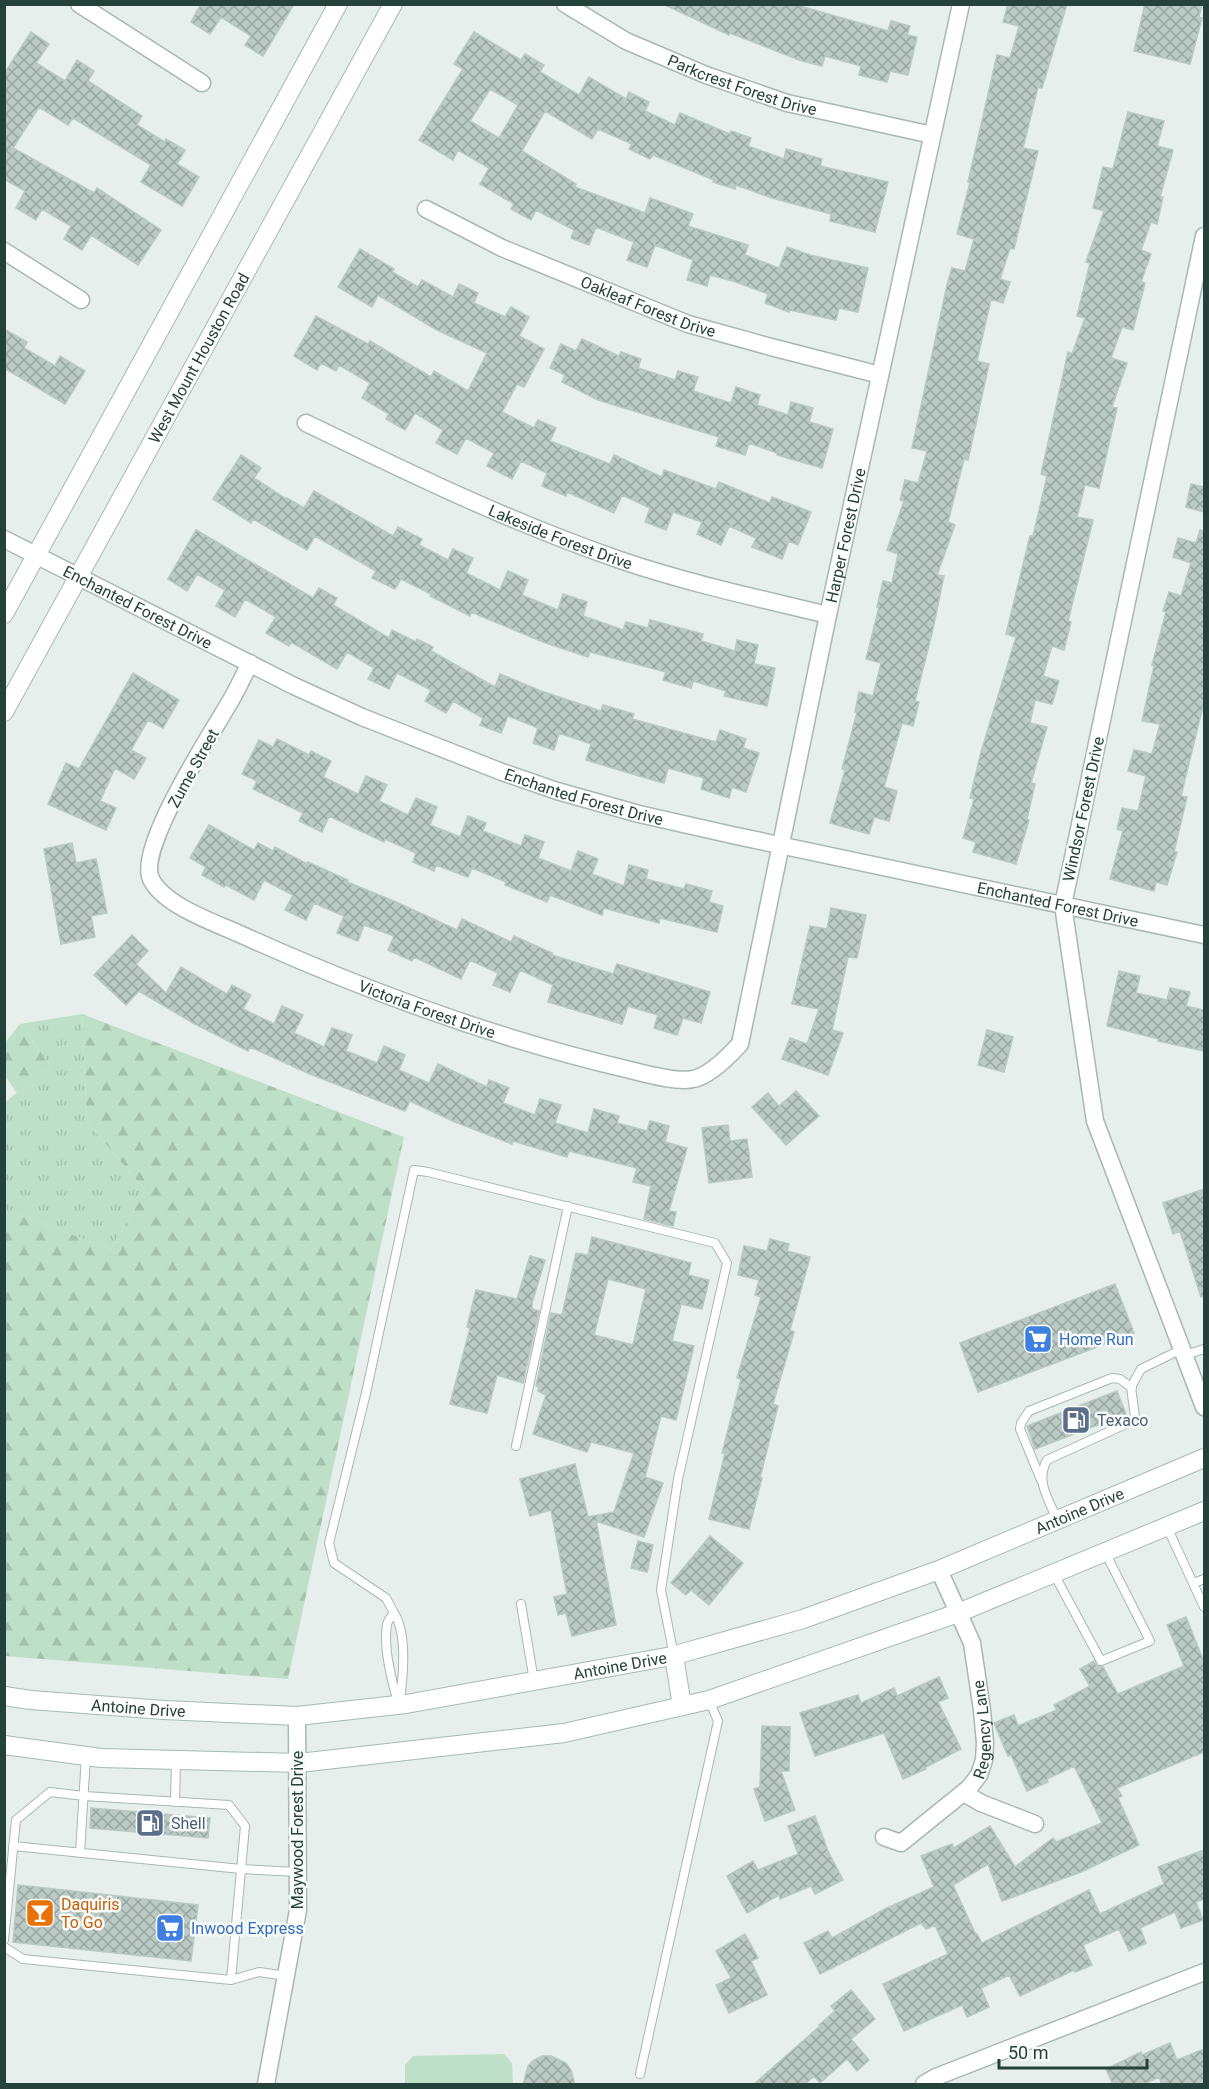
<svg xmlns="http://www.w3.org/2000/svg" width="1209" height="2089" font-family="Roboto,sans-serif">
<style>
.grass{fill:url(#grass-tufts)}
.forest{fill:url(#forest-firs)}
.pitch{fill:#bfe0c8}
.building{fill:url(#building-cross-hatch);stroke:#b8c9c2;stroke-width:1.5;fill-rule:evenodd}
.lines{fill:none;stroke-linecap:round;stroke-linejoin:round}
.service-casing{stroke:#a8b8b2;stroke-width:10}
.minor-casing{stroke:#a8b8b2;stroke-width:19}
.secondary-casing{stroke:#a4bbb3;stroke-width:20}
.service{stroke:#fff;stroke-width:8}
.minor{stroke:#fff;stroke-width:16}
.secondary{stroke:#fff;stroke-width:18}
.labels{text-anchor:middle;stroke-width:5;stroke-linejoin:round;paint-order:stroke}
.street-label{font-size:16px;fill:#24423a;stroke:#f7fbf9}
.shop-label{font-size:16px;fill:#366cbe;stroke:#f7fbf9;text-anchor:start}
.service-label{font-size:16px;fill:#4e5e75;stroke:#f7fbf9;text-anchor:start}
.food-label{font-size:16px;fill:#c56008;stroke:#f7fbf9;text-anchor:start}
</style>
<defs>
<pattern id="grass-tufts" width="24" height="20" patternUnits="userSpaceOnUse" patternTransform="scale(1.5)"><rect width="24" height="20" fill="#bfe0c8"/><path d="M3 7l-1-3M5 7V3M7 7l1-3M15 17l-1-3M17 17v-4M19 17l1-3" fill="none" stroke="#a4c1ad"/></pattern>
<pattern id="forest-firs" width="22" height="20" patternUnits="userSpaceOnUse" patternTransform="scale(1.5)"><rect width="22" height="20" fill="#bfe0c8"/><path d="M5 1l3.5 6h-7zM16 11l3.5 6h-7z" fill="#a4c1ad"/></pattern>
<pattern id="building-cross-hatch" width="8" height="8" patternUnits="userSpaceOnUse" patternTransform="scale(1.5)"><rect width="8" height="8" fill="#bbcac4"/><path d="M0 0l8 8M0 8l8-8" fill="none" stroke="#98a6a0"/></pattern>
</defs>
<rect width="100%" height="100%" fill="#e6efeb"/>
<path class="grass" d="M82,1014l5,108 58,68 -34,59 -83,-31 -23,-6 -1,-109 47,-37 -31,-42z"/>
<path class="forest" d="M82,1014l322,123 -116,542 -283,-23v-444l23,6 83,31 34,-59 -58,-68z
M20,1024l31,42 -34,27 -12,-17 -1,-32z"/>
<path class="pitch" d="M504,2054l8,9 1,21h-108v-19l8,-9z"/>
<path class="building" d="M201,4h93l-31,52 -18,-11 6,-9 -30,-19 -11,17 -19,-12z
M663,4h130l95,27 3,-10 19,5 -3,9 10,2 -9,38 -18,-4 -3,11 -28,-7 2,-9 -36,-10 -3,10 -23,-6 -69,-27 -1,2z
M1008,4h59l-25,84 -4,-1 -15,61 15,3 -24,98 -4,-1 -10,31 10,3 -7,21 -12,-4 -14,62 12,3 -21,96 -4,-1 -16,63 7,3 -18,50 7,1 -11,53 -18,72 4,1 -6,24 -11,-3 -18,64 13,4 -8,30 -15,-4 -5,17 -39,-11 15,-53 -3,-1 15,-57h-2l4,-20 14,4 8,-33 -15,-4 13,-52h-2l6,-26 9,2 6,-29 -11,-4 17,-49 -4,-1 5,-20 13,3 9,-32 -15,-3 35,-163 5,-17 13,3 9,-32 -17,-5 13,-52h-2l29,-127 13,3 9,-32 -16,-4z
M1145,4h57l-3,13 3,1 -12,46 -56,-13z
M31,32l18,12 -13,19 29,18 12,-21 17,11 -6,10 54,35 -5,9 28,17 1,-3 19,11 -8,14 22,13 -17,29 -41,-24 10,-17 -78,-47 -5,7 -29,-18 -26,41 81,45 3,-5 64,42 -23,35 -47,-30 -9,15 -18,-11 7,-13 -29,-17 -6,11 -20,-12 9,-17 -21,-12v-105z
M474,32l47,28 4,-6 19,11 -4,7 39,23 10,-18 37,22 3,-7 20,10 -4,9 30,14 5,-12 50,21 1,-3 20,7 -3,8 36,13 2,-10 36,10 -2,7 68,16 -13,50 -45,-11 1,-7 -59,-16 -36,-13 -1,4 -22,-7 1,-2 -61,-25 -3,4 -21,-10 3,-5 -34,-15 -6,10 -47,-28 -23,40 54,33 -1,3 70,26 5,-15 43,16 -5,12 60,19 -3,10 34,13 8,-21 23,8 58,13 -10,44 -19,-4 -3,12 -46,-10 -1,2 -24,-9 3,-9 -32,-12 -26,-7 -3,11 -20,-6 6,-20 -38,-15 -8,22 -20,-7 7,-18 -38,-15 -7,18 -18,-7 3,-8 -38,-20 -5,10 -20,-11 3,-5 -34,-20 9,-16 -31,-18 -5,10 -34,-20 44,-71 -9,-5zM490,89l28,16 -19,33 -29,-17z
M1128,112l36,9 -7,25 16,4 -13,47h3l-6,27 -6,-2 -10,28 10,4 -10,28 4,1 -12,47 -11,-3 -11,31 16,5 -15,44 5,1 -18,80 -14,-3 -8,32 16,3 -25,101 3,1 -7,28 -12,-4 -9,30 16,5 -7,23 -17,-4 -5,23 17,4 -16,56 4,1 -8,35 2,1 -13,44 -43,-12 3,-10 -13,-4 11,-39 -4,-1 11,-46 35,-115 -10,-3 24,-98h3l14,-60 -6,-2 27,-122 4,2 13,-36 -8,-2 13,-53 -4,-1 18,-51 -11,-3 10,-41 10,2z
M360,249l34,20 -2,3 26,15 4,-7 31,17 6,-13 19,9 -4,10 31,14 6,-10 18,10 -10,19 25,13 -20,38 -7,-3 -15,28 32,16 4,-8 18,8 -6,13 60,23 4,-9 48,22 2,-7 52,19 3,-7 51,21 2,-6 39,15 -13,33 -9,-4 -7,18 -30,-12 4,-9 -27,-12 -8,19 -24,-11 5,-12 -29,-10 -7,18 -21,-8 5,-14 -28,-13 -8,18 -47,-21 -1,4 -24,-10 5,-13 -26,-12 -9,18 -25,-13 7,-13 -28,-15 -9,16 -21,-11 7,-13 -28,-17 -10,17 -19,-11 3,-5 -27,-16 8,-15 -31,-18 -3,6 -15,-8 -4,7 -23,-14 22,-40 52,28 2,-3 61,36 3,-6 34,20 19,-38 -50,-23 -59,-35 -6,12 -34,-20z
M4,329l23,13 -3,6 31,18 5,-10 25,15 -20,33 -61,-36z
M582,339l37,17 2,-4 20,7 -3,9 37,12 3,-9 20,6 -5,14 38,12 5,-16 24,8 -3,10 31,10 3,-13 22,6 -4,14 24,7 -11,39 -45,-13v-2l-28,-10 -4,12 -29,-9 3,-9 -121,-37 -36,-18 3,-7 -15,-7 11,-24 15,7z
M241,455l20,13 -7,10 32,21 1,-1 17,10 10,-17 79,45 5,-9 24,12 -3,6 29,15 5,-11 20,9 -7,15 34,17 8,-19 20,9 -6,15 36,15 5,-16 24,8 -4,14 40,14 3,-8 22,6 2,-8 53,14 -2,7 34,10 2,-11 21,5 -4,19 21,4 -8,38 -43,-10 2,-5 -33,-10 -2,7 -28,-8 3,-8 -76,-20 -2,5 -45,-15 -72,-30 -1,4 -40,-20 1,-2 -30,-15 -6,10 -23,-11 4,-7 -61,-35 -8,14 -54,-31 -2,4 -38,-24z
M1191,484l13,3v25l-18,-5z
M196,530l117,68 6,-10 18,10 -4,7 56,33 3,-8 24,12 1,-3 16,8 -2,4 64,36 5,-13 41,17 60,20 2,-6 31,9 -2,5 84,23 4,-12 26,9 -3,9 16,5 -13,39 -14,-5 -3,11 -28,-9 3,-11 -36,-10 -4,15 -32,-9 -46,-14 5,-16 -32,-11 -5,17 -21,-7 5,-15 -30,-12 -7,17 -21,-8 3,-7 -30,-17 -7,12 -21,-12 6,-11 -34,-17 -8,16 -21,-10 6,-11 -27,-16 -10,17 -46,-27 -2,4 -23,-13 10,-16 -31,-18 -10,18 -19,-11 9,-16 -28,-16 -10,17 -19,-12z
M1200,530l4,1v171l-23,94 6,1 -13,55h3l-10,33 -11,-3 -2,9 -44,-12 13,-48 -6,-2 5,-21 16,3 8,-35 -18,-5 6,-21 18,4 8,-30 -18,-3 12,-55 -2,-1 14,-53 -3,-1 6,-19 12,4 10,-33 -18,-6 5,-19 18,5z
M133,673l46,27 -16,28 -15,-8 -17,30 15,8 -12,21 -19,-11 -15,33 16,7 -10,22 -58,-26 18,-41 13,6z
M277,739l32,16 2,-4 20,10 -8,16 35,17 8,-18 21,9 -8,16 29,14 8,-17 21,9 -7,18 30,12 8,-21 18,7 -3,8 38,15 4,-11 19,7 -6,16 33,13 7,-20 20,8 -6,15 32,12 5,-21 19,5 -2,9 38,10 2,-5 26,7 -3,11 14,4 -6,26 -57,-14 -1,5 -55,-15 -2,7 -52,-20 -3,7 -42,-17 1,-3 -34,-14 -4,9 -32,-12 -2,6 -21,-9 3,-9 -31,-14 -1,3 -55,-26 -7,16 -23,-11 4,-8 -50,-24 4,-8 -15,-7 17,-34 14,7z
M209,825l45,25 4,-7 15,8 2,-4 32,17 1,-2 40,18 -1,2 49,20 61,28 5,-11 49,23 3,-6 38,17v2l61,19 4,-10 93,28 -9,31 -18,-5 -6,17 -23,-7 4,-13 -30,-9 -6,18 -74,-22 5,-17 -33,-15 -10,22 -17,-7 5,-12 -28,-13 -9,19 -47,-22 -2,4 -24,-11 6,-14 -30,-11 -6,16 -21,-8 7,-17 -30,-13 -8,17 -21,-10 8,-15 -29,-15 -10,20 -28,-15 -2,2 -22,-12 4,-8 -16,-9z
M72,843l4,20 20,-4 11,54 -16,3 4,21 -34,7 -17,-95z
M831,908l35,7 -9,43 -9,-1 -16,73 11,3 -15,42 -46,-16 8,-21 17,6 12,-35 -27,-5 18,-78 17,3z
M132,935l16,16 -12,13 30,29 15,-26 46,27 5,-9 19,10 -8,14 31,15 8,-18 21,9 -9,18 30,14 8,-19 20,7 -6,16 31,12 7,-17 21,9 -6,15 30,13 9,-19 49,23 2,-7 20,8 -6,15 32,12 5,-16 21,6 -6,18 33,10 6,-24 25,7 -2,7 30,8 3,-10 19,5 -4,16 22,6 -18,63 7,1 -3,14 -29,-7 7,-33 -18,-4 4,-14 -68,-17 -2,6 -54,-16 -1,3 -57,-22 -45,-21 -5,10 -95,-37 -60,-27 -2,4 -55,-28 -54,-32 -13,14 -32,-30z
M1119,971l21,5 -4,17 31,7 3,-12 20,4 -4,14 18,4v41l-46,-10 1,-2 -52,-13z
M987,1030l26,7 -9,35 -26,-7z
M796,1091l23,25 -33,29 -34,-38 16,-14 11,13z
M728,1125l2,16 17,-2 5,38 -43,6 -7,-55z
M1204,1189v107l-3,1 -21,-66 -7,3 -10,-31z
M592,1237l99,26 -3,12 21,5 -7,29 -21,-5 -9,37 22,5 -18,74 -15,-4 -16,61 18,6 -19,54 -48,-16 20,104 -44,11 -6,-23 -8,2 -4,-18 13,-3 -16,-84 -21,6 -10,-37 55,-15 13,53 26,-5 20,-59 -43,-11 -4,10 -54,-18 13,-39 -8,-4 1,-4 -3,-1 15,-73 11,2 14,-62 12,2zM608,1279l38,10 -13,56 -39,-10z
M770,1239l19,5 -2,7 23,6 -20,73 4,2 -21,72 5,2 -18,72h2l-13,51 -40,-10 16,-66h-3l19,-74 -4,-1 24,-81 -6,-2 4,-15 -21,-5 6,-29 23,5z
M530,1256l15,4 -13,43v6l7,2 -16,72 -26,-8 -10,38 -37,-9 20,-76 -3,-1 9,-37 41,9z
M1115,1284l19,49 -156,59 -18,-49z
M1117,1391l9,23 -91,35 -8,-23z
M710,1536l33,27 -34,42 -18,-15 -5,5 -15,-12z
M638,1541l15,4 -6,27 -16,-4z
M1186,1617l18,45v90l-87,36 5,8 -4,2 21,47 -58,27 -79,29 -14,-37 -35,21 23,50 1,-1 5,9 107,-53 11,24 64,-30 -6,-17 46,-17v49l-8,3 7,18 -22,8 -6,-16 -35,16 6,15 -17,8 -10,-22 -36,16 9,20 -17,7 -1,-2 -54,26 -11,-21 -28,13 8,19 -22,10 -5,-12 -58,26 -21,-47 65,-30 -13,-29 -9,4 -5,-6 -101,51 -16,-31 24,-12 4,7 55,-30 47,-21 -13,-31 31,-12 2,4 36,-22 25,41 38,-29 3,4 46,-19 -28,-57 -27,13 1,3 -21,9 -16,-36 -3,1 -14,-33 20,-8 4,11 39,-16 -3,-5 36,-19 -10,-17 14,-8 3,5 6,1 15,27 66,-28 -17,-41z
M939,1677l9,21 -10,4 23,47 -35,18v2l-23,10 -19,-46 -69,23 -15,-43 58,-18 3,8 33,-15 3,8z
M762,1726l28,1 -1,44h-8l14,39 -30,11 -11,-32 6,-2z
M91,1808l119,10 -2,20 -118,-10z
M815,1816l13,35 15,29 -28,14 -4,-8 -31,13 -1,-4 -32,18 -20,-37 26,-15 5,9 40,-16 -10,-28z
M18,1885l180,20 -7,56 -178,-19z
M745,1934l13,24 -7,3 16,34 -38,18 -13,-28 15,-7 -15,-27z
M851,1990l24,29 -24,20 18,21 -12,11 -10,-12 -27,24 -6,-7 -10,9h-51l67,-59 -1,-1 16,-14 -4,-5z
M1170,2043l7,17 27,-11v36h-42l-3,-8 -17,8h-29l-7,-16 35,-17 1,3z
M542,2056h9l15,7 5,7 4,15h-52l5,-19 6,-6z"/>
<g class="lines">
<g class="service-casing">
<path id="service" d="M1185,1355l19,-6
M516,1446l52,-240
M1041,1480l-21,-51 1,-6 8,-12 83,-33 8,1 12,9
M1057,1520c-8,-21 -22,-38 -10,-60l81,-37 7,-6 -4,-30 10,-18 41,-20
M1167,1527l37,80
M1054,1574l47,87 49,-20 -45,-89
M1194,1583l10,-4
M521,1604l13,77
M394,1613l-8,-15 -52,-35 -5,-20 37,-150 48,-223 14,2 287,71 12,20 -49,216 -17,111 13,66
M394,1613c14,21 9,68 5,92 -7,-22 -16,-58 -12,-80 0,-4 4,-8 7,-12z
M175,1802l1,-41
M13,1846l228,23 57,3
M80,1853l6,-97
M4,1940l12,-120 34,-28 34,4 145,9 16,21 -14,154
M4,1947l19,12 208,21 28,-8 27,4
M640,2074l78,-353 -9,-21"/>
</g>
<g class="minor-casing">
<g id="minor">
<path d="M79,4l123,79"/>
<path id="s1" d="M565,4l61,37 80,34 81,28 145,32"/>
<path id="s2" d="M426,209l76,39 186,76 83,23 109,28"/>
<path d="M1204,236l-141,669 32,216 109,286"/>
<path d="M4,251l77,49"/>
<path id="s3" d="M306,423c103,50 206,100 314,137 67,23 138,38 208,55"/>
<path id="s4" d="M4,539l290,147 68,31 140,55 55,19 82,23 93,21 472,100"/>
<path id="s5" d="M250,663c-6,12 -12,25 -19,37 -17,30 -95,148 -80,179 13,27 65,44 91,56 124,56 252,103 384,134 17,4 51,14 67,10 16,-3 36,-23 47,-35l88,-429 133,-611"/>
<path d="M964,1793l17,10 54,21"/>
<path id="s6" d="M884,1837l17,6 68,-55 10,-13 5,-15 1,-17 -3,-33 -10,-67 -33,-73"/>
<path d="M266,2084l32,-174 -1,-194"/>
<path d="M924,2084l12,-7 268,-105"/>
</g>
</g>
<g class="secondary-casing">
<g id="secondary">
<path d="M4,614l334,-610"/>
<path id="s7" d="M4,712l389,-708"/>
<path d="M674,1656l8,50"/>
<path id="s8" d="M4,1696l27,4 133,10 133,6 109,-12 266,-48 131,-37 136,-49 265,-112"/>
<path d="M4,1745l97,13 198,5 265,-30 145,-33 249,-87 246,-102"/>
</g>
</g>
<use href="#service" class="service"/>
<use href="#minor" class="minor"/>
<use href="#secondary" class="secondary"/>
</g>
<defs>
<g id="supermarket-square" transform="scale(1.5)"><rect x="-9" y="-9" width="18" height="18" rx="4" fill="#3f7fe0" stroke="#f7fbf9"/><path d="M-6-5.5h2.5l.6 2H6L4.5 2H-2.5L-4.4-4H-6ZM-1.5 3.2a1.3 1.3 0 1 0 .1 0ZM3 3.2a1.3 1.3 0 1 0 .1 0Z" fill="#fff"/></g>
<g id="fuel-square" transform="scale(1.5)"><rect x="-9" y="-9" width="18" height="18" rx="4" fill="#5c6f8a" stroke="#f7fbf9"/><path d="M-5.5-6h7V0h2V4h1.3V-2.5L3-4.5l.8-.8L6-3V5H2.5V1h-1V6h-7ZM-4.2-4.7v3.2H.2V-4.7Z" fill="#fff"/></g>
<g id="bar-square" transform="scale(1.5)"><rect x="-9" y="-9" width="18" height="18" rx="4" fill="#e8710a" stroke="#f7fbf9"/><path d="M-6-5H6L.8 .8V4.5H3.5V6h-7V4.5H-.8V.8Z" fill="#fff"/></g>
</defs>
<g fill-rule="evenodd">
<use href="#supermarket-square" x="1038" y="1339"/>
<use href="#fuel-square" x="1076" y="1420"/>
<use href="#fuel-square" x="150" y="1823"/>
<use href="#bar-square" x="40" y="1913"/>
<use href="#supermarket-square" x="170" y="1928"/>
</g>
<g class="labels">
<g class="street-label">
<text dy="6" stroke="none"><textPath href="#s1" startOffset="196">Parkcrest Forest Drive</textPath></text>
<text dy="6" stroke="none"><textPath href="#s2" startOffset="243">Oakleaf Forest Drive</textPath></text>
<text dy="6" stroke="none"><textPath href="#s7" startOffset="404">West Mount Houston Road</textPath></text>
<text dy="6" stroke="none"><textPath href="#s5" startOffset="1404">Harper Forest Drive</textPath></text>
<text dy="6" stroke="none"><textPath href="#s3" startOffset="279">Lakeside Forest Drive</textPath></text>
<text dy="6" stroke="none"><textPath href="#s4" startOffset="150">Enchanted Forest Drive</textPath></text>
<text transform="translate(193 768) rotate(-61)" y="6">Zume Street</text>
<text dy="6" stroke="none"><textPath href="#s4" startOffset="636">Enchanted Forest Drive</textPath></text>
<text transform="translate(1083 809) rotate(-78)" y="6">Windsor Forest Drive</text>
<text dy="6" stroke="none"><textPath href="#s4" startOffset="1122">Enchanted Forest Drive</textPath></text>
<text dy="6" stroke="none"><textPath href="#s5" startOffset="549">Victoria Forest Drive</textPath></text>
<text dy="6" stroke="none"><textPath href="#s8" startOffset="1107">Antoine Drive</textPath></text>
<text dy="6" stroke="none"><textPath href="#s8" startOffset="621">Antoine Drive</textPath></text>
<text dy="6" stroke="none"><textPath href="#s8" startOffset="135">Antoine Drive</textPath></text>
<text dy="6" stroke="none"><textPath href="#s6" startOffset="168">Regency Lane</textPath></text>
<text transform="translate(297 1830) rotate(-90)" y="6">Maywood Forest Drive</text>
</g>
<g class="shop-label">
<text x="1059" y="1345">Home Run</text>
<text x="191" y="1934">Inwood Express</text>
</g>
<g class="service-label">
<text x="1097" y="1426">Texaco</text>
<text x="171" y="1829">Shell</text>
</g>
<g class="food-label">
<text x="61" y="1910">Daquiris<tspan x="61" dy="18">To Go</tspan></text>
</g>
</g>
<rect width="1209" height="2089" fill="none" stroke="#24423a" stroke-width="12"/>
<path d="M999 2059v9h148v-9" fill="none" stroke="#24423a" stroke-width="3"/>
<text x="1008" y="2059" font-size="18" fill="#24423a" stroke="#f7fbf9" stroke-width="4.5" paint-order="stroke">50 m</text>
</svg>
